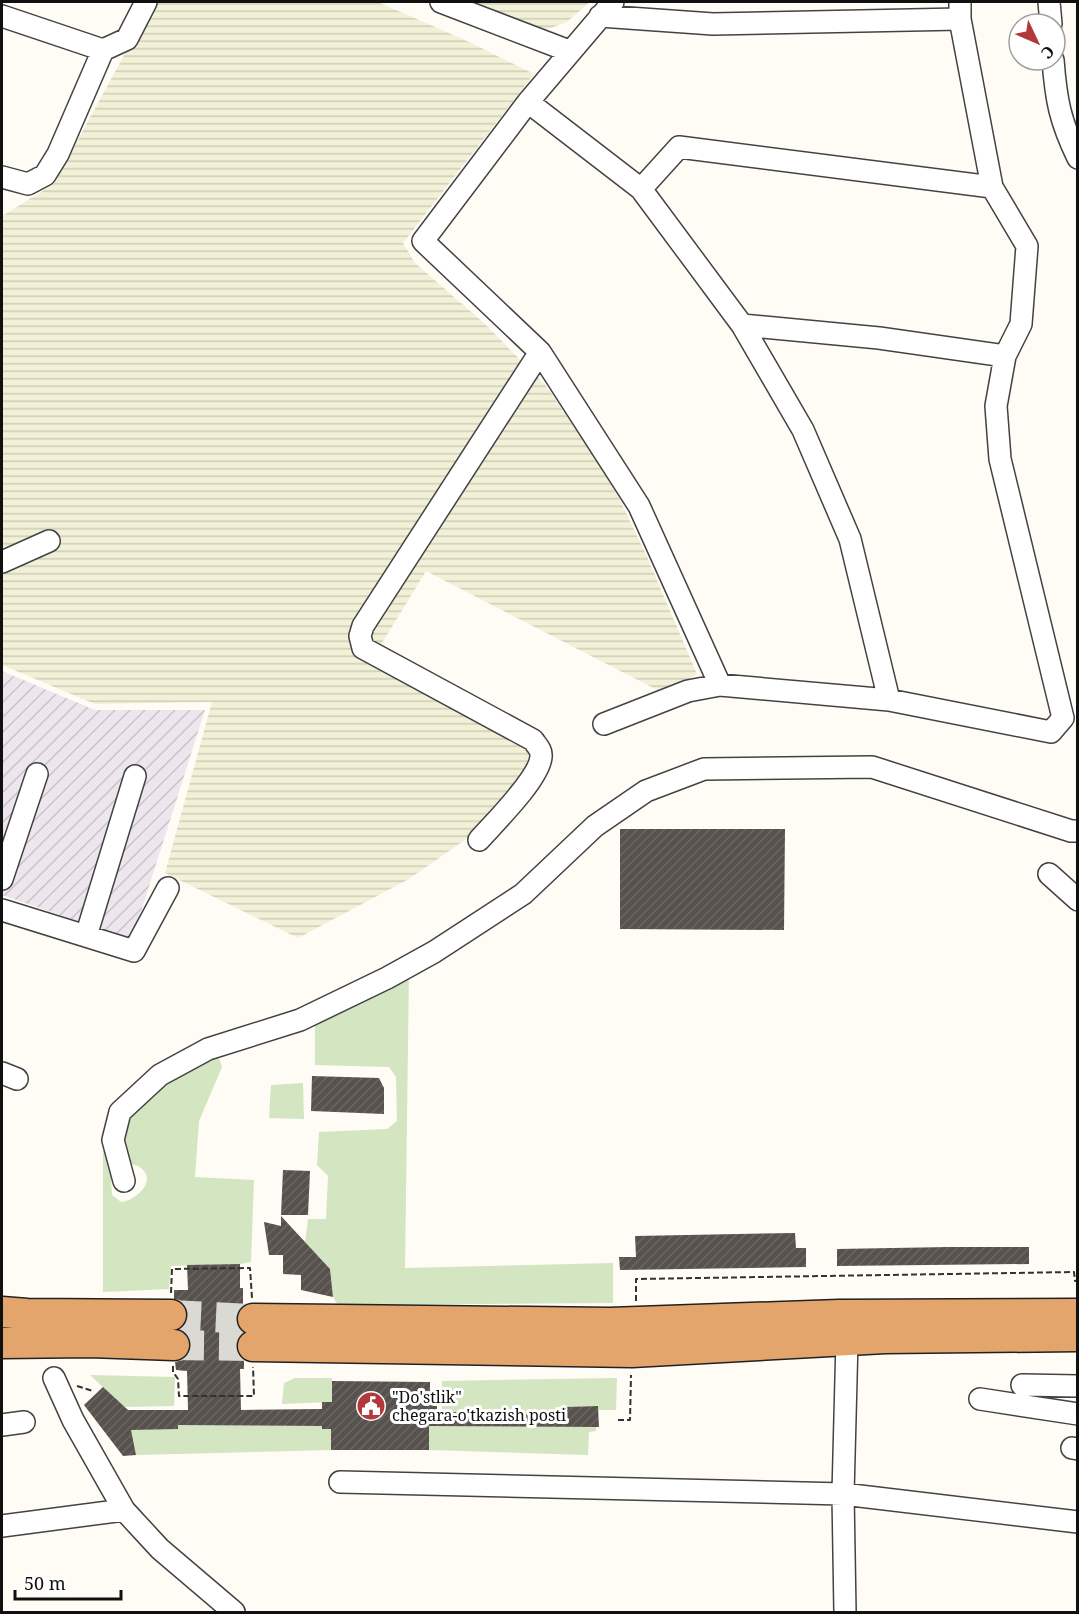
<svg xmlns="http://www.w3.org/2000/svg" width="1079" height="1614" font-family="'Noto Serif',serif">
<style>
.industrial{fill:url(#industrial-furrows)}
.farmland{fill:url(#farmland-rules)}
.grass{fill:#d3e5c1}
.building{fill:url(#building-hatch)}
.lines{fill:none;stroke-linecap:round;stroke-linejoin:round}
.highway-tunnel{stroke:#dad9d3;stroke-width:30;stroke-dasharray:30 15;stroke-linecap:butt}
.minor-casing{stroke:#434343;stroke-width:24}
.highway-casing{stroke:#212121;stroke-width:33}
.path{stroke:#323232;stroke-width:2;stroke-dasharray:6 3;stroke-linecap:butt}
.minor{stroke:#fff;stroke-width:21}
.highway{stroke:#e4a56d;stroke-width:30}
.labels{text-anchor:middle;stroke-width:6;stroke-linejoin:round;paint-order:stroke}
.poi-label{font-size:16px;fill:#101010;stroke:#fff;text-anchor:start}
</style>
<defs>
<pattern id="industrial-furrows" width="10" height="10" patternUnits="userSpaceOnUse" patternTransform="scale(1.5)"><rect width="10" height="10" fill="#ede6ed"/><path d="M-1 1l2-2M0 10L10 0M9 11l2-2" fill="none" stroke="#cac4ca"/></pattern>
<pattern id="farmland-rules" width="6" height="5" patternUnits="userSpaceOnUse" patternTransform="scale(1.5)"><rect width="6" height="5" fill="#f2f0d7"/><path d="M0 2.5h6" fill="none" stroke="#cecdb8"/></pattern>
<pattern id="building-hatch" width="6" height="6" patternUnits="userSpaceOnUse" patternTransform="scale(1.5)"><rect width="6" height="6" fill="#58524e"/><path d="M-1 1l2-2M0 6l6-6M5 7l2-2" fill="none" stroke="#6b6663"/></pattern>
</defs>
<rect width="100%" height="100%" fill="#fefcf5"/>
<path class="industrial" d="M2,671l93,39h110l-73,230 -130,-45z"/>
<path class="farmland" d="M153,2h225l89,39 67,33 -131,169 12,20 70,61 61,62 42,61 31,51 28,59 50,117 -32,20 -239,-123 -55,90 164,90 -13,36 -50,48 -63,44 -111,59 -133,-65 47,-171 -117,2 -93,-39v-449l52,-32z
M466,2h124l-23,20 -22,8z"/>
<path class="grass" d="M409,970l-4,298 208,-5v40l-275,2 -5,-8 -3,-28 -25,-27 3,-23h18l2,-43 -11,-11 2,-33 68,-3 10,-8 -1,-44 -7,-10 -74,-2v-39l43,-24z
M206,1054l13,4 3,9 -23,54 -4,56 59,3 -3,82 -11,2 -69,2 -2,23 -66,3v-141l6,-1 3,45 9,7c14,-1 37,-21 20,-34 -4,-3 -10,-4 -14,-6l-8,-22 11,-26z
M303,1083l1,36 -35,-1 2,-33z
M90,1375l85,2 -1,29 -50,1z
M295,1378h37v24l-50,2 2,-21z
M617,1378l-1,32h-18l-1,-4 -32,1v6l-123,-1v-31z
M129,1424l193,2v3h9v21l-195,5z
M429,1426l167,1v4l-7,1 -1,23 -159,-5z"/>
<path class="building" d="M620,829h165l-1,101 -164,-1z
M312,1076l67,2 5,10v26l-73,-3z
M283,1170l27,1 -2,44h-27z
M281,1216l49,53 3,28 -32,-7v-15l-18,-1v-19h-14l-5,-33 17,4z
M795,1233l1,15h10v19l-186,3 -1,-13h17l-1,-21z
M948,1247h81v17l-192,2v-17z
M240,1264v24h3v17l-5,6 -2,8 2,8 5,6 -5,5 -2,8 2,9 6,6v8h-4l1,41 81,-1v-7h10v-21l98,1v22h7v8l128,1v-6l33,-1 1,21 -170,-1v24h-98v-21h-9v-3l-144,-1v4l-47,1 5,25 -13,1 -39,-51 19,-18 25,23h60l-1,-39 -11,-1 -1,-8 8,-2 5,-5 3,-9 -2,-10 -9,-7 6,-6 2,-8 -2,-9 -6,-6 -6,-1v-9h14l-1,-25z"/>
<g class="lines">
<path class="highway-tunnel" d="M171,1315l82,4
M174,1345l79,1"/>
<g class="minor-casing">
<path id="minor" d="M441,2l128,49
M613,2l-85,100 -105,139 117,111 99,154 81,179 169,15 162,32 12,-14 -63,-259 -4,-53 9,-50 16,-32 6,-78 -35,-59 -32,-168v-17
M1049,2l2,22
M2,16l101,34
M600,16l113,8 247,-5
M1053,60c3,40 7,61 25,98
M528,102l113,87 101,136 61,105 47,109 39,161
M2,177l26,7 17,-9 13,-21 45,-104 24,-11 19,-37
M641,189l38,-42 313,40
M742,325l137,13 126,18
M2,562l47,-21
M604,724l84,-33 32,-6
M479,840c15,-17 60,-61 62,-83 1,-7 -4,-11 -8,-17l-170,-92 -3,-12 3,-10 177,-274
M1049,874l29,26
M2,879l35,-105
M2,910l132,41 34,-63
M86,936l49,-160
M2,1073l15,6
M124,1181l-11,-41 7,-28 40,-37 48,-26 92,-29 87,-42 47,-26 89,-58 72,-68 51,-35 58,-22 168,-2 199,64h7
M54,1378l19,42 51,90 36,39 74,63
M1022,1385l56,1
M980,1399l98,15
M2,1425l22,-3
M1072,1448l6,1
M340,1482l503,12 235,28
M2,1526l122,-16
M845,1612l-2,-118 4,-154"/>
</g>
<g class="highway-casing">
<path id="highway" d="M2,1312l25,2 144,1
M253,1319l357,4 229,-8 239,-1
M2,1343l88,-1 84,3
M253,1346l379,6 253,-14 193,-2"/>
</g>
<path class="path" d="M171,1293l1,-24 78,-1 2,30
M636,1301v-22l438,-7 1,9h3
M173,1366v6l5,7 1,17h75l-1,-29
M77,1386l16,5
M618,1420h12l1,-45"/>
<use href="#minor" class="minor"/>
<use href="#highway" class="highway"/>
</g>
<defs>
<g id="civic-disc" transform="scale(1.5)"><circle r="9.5" fill="#b1383b" stroke="#fff"/><path d="M-.6-6.5H3V-4.5H.6V-3L4-1V1h2V6H-6V1h2V-1L-.6-3ZM-1.2 2.5V6h2.4V2.5Z" fill="#fff"/></g>
</defs>
<g fill-rule="evenodd">
<use href="#civic-disc" x="371" y="1406"/>
</g>
<g class="labels">
<g class="poi-label">
<text x="392" y="1403">"Do'stlik"<tspan x="392" dy="18">chegara-o'tkazish posti</tspan></text>
</g>
</g>
<rect width="1079" height="1614" fill="none" stroke="#101010" stroke-width="6"/>
<g transform="translate(1037 42) rotate(134)"><circle r="28" fill="#ffffff" stroke="#9f9f9f" stroke-width="1.5"/>
<path d="M0-4.5L10 22L0 15L-10 22Z" fill="#b1383b"/>
<text y="-9" font-size="16" font-weight="bold" text-anchor="middle" fill="#101010">С</text>
</g>
<path d="M15 1590v9h106v-9" fill="none" stroke="#101010" stroke-width="3"/>
<text x="24" y="1590" font-size="18" fill="#101010" stroke="#ffffff" stroke-width="4.5" paint-order="stroke">50 m</text>
</svg>
